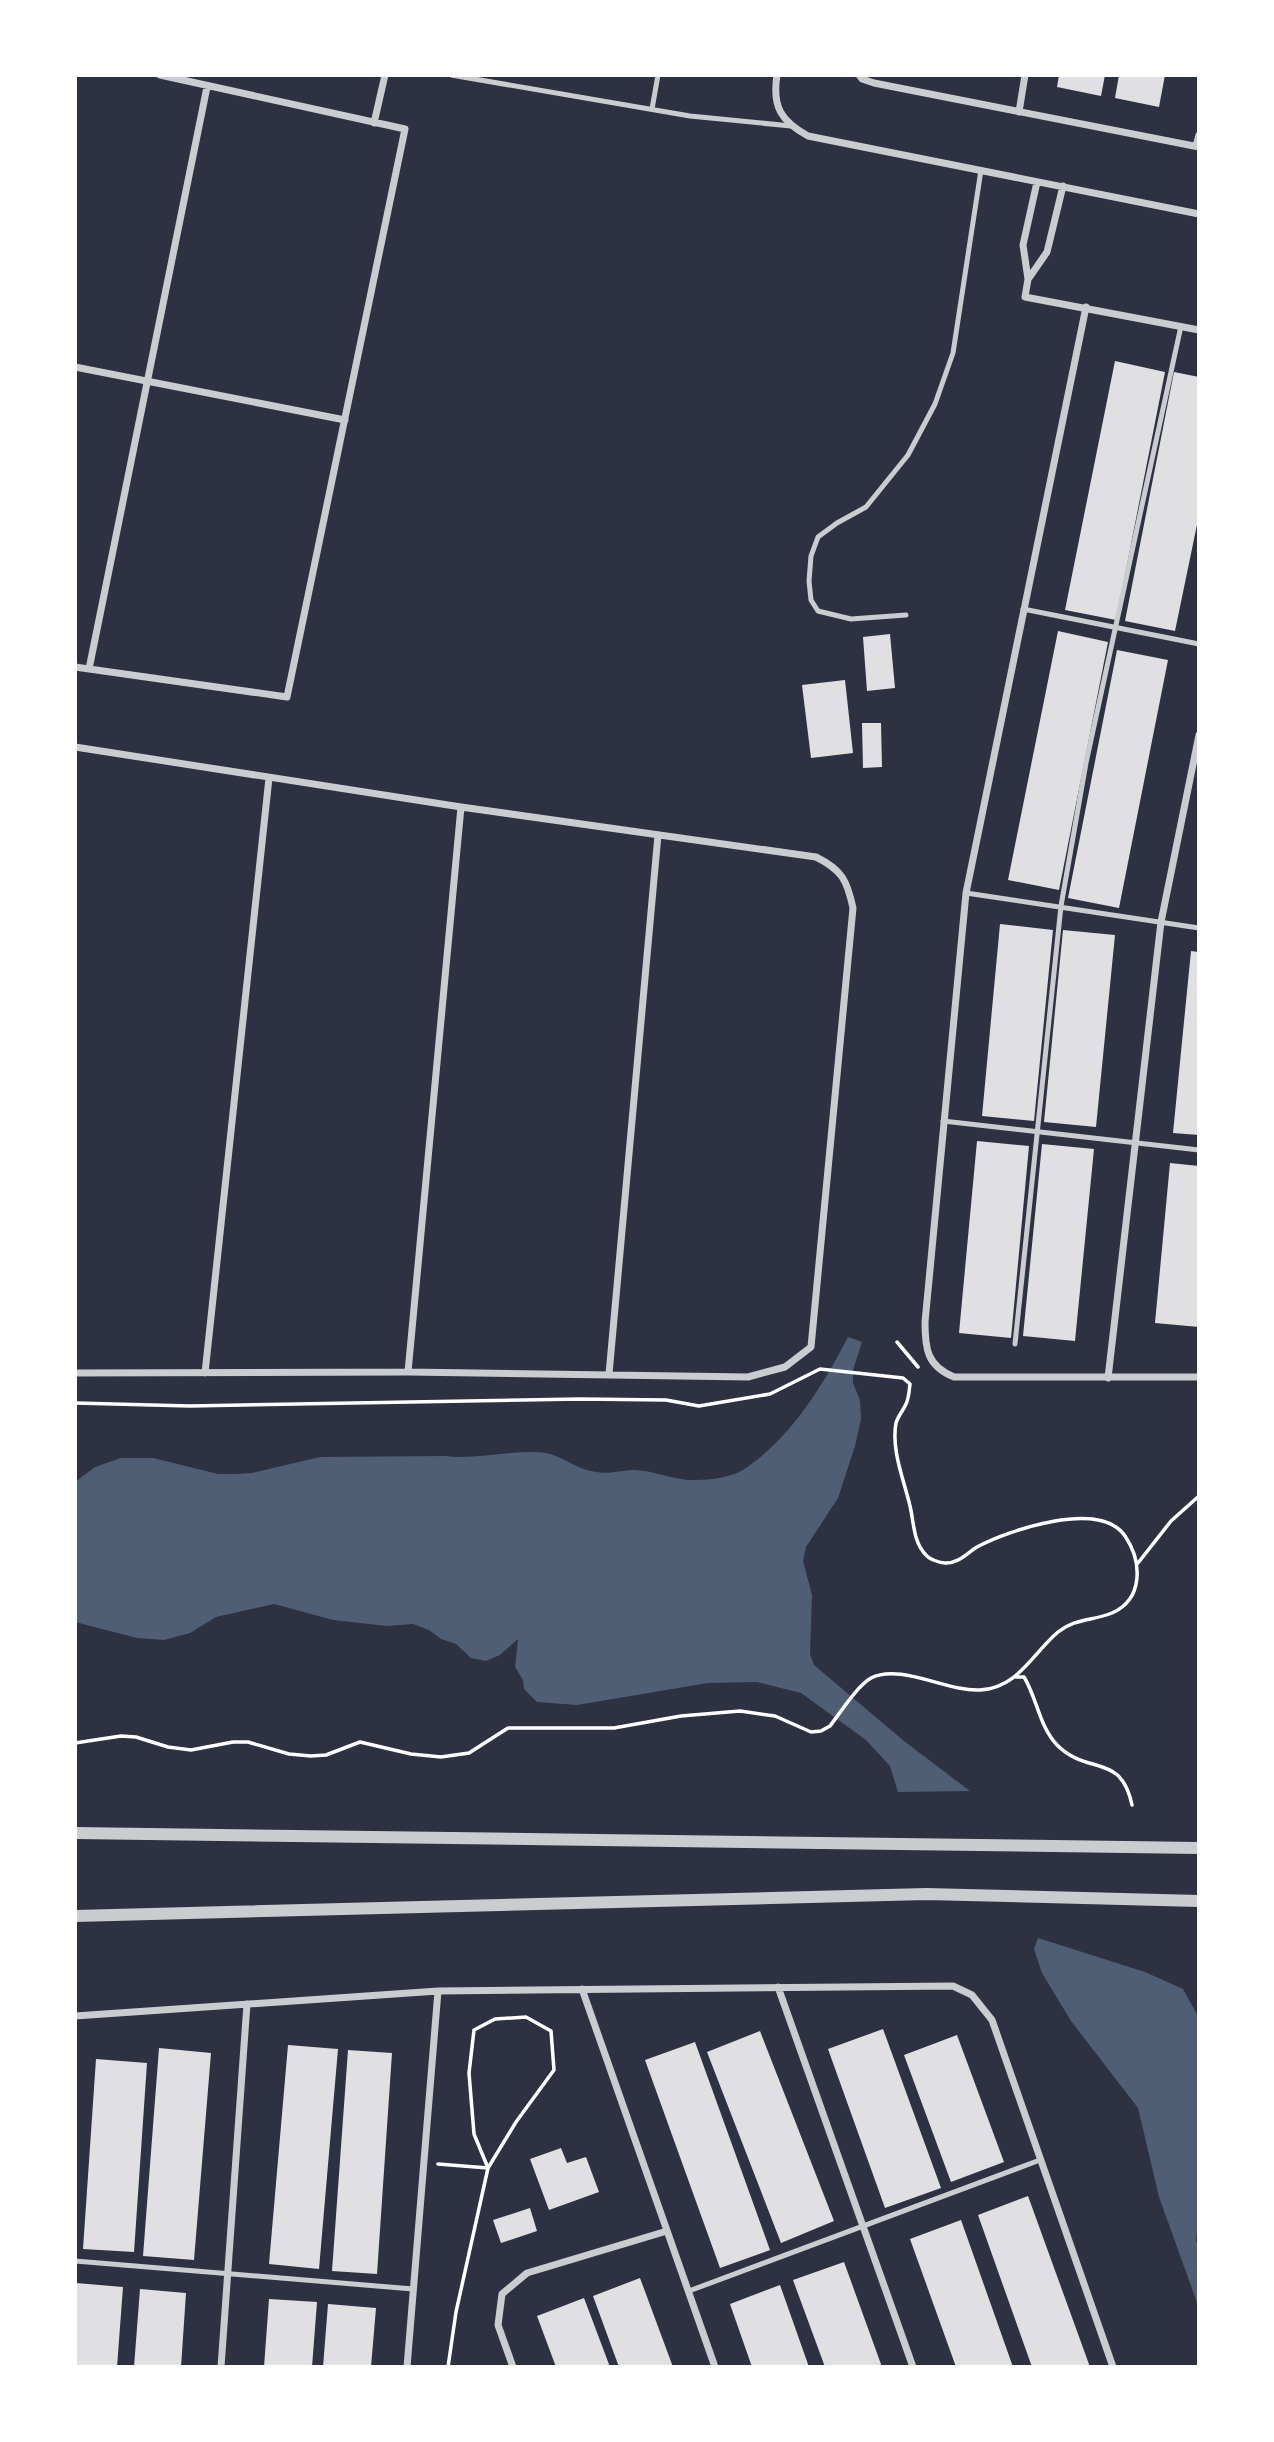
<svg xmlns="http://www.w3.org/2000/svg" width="1274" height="2442" font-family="Montserrat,sans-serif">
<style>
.water{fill:#4f5d75}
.building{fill:#e0e0e3}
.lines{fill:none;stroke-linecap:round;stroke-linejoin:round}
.path{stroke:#fff;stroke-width:3.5}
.service{stroke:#caccd0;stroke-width:5}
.minor{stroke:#caccd0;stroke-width:7}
.tertiary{stroke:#caccd0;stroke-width:12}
</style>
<rect width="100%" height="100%" fill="#2d3142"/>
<path class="water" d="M848,1337l14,5 -9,28v13l7,17 1,19 -6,27 -17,52 -32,49 -3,14 9,34 -2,59 4,11 90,76 66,50 -72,1 -8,-26 -24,-26 -65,-47 -44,-11 -49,1 -131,22 -40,-3 -13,-13 -1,-9 -8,-13 3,-28 -18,16 -14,6 -15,-3 -15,-14 -15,-5 -12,-9 -16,-6 -26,2 -54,-6 -59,-16 -58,13 -26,16 -26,7 -27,-2 -62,-16v-140l20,-15 26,-9h32l65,16h18l16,-1 68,-16 125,-1c34,4 67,-7 101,-3 16,3 29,15 45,18 16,4 26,0 42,-1 21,0 42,11 63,10 15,0 35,-3 47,-10 48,-32 79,-83 105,-133z
M1038,1938l107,34 38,17 16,29v195l-3,28 3,5v62l-40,-111 -21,-89 -67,-87 -29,-48 -8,-24z"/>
<path class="building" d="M1059,75h46l-4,21 -44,-9z
M1119,75h46l-6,32 -44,-9z
M1115,361l50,11 -49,248 -51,-10z
M1174,372l25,5v138l-24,116 -50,-10z
M1058,631l50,11 -49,248 -51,-10z
M890,634l5,54 -28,3 -4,-54z
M1117,650l51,10 -49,248 -51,-10z
M845,680l8,73 -42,5 -9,-73z
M862,723h19l1,44 -19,1z
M1000,924l53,6 -19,191 -52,-5z
M1063,930l52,5 -19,192 -52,-5z
M1191,951l8,1v183l-26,-2z
M977,1141l52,5 -18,192 -52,-5z
M1042,1144l52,5 -19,192 -52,-5z
M1170,1163l29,3v161l-44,-4z
M883,2029l58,159 -56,20 -57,-159z
M760,2031l74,190 -53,22 -74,-191z
M957,2035l47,127 -53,20 -47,-127z
M695,2042l75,208 -50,18 -75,-208z
M288,2045l50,4 -19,220 -50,-5z
M159,2048l52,5 -17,207 -51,-4z
M348,2050l44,3 -15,221 -45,-3z
M96,2059l51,4 -13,189 -51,-3z
M561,2148l6,15 19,-6 13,35 -50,18 -19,-51z
M1028,2196l62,171h-58l-54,-152z
M530,2208l7,23 -36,12 -8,-23z
M961,2220l52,147h-57l-46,-128z
M844,2262l38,105h-57l-32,-87z
M640,2278l33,89h-54l-26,-71z
M76,2283l47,4 -6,80h-42z
M780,2285l29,82h-57l-22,-63z
M140,2289l46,4 -5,74h-47z
M584,2298l26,69h-54l-19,-51z
M269,2299l48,3 -5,65h-48z
M328,2304l48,4 -5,59h-48z"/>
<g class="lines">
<path class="path" d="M897,1342l21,25
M75,1403l115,3 390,-7 86,1 33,6 71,-12 50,-25 83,9 7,6c-1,7 -1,14 -4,20 -3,7 -8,12 -10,19 -5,27 8,57 14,83 4,16 3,36 16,49 3,4 14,8 19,8 13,1 22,-10 32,-16 32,-17 123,-48 148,-11 17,25 19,63 -13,77 -19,8 -37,5 -54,19 -25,21 -40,56 -78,58 -32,2 -80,-27 -109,-12 -14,8 -31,35 -41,48l-9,5 -10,1 -36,-16 -35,-5 -59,5 -67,12h-106l-39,25 -28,4 -30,-3 -51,-12 -34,13 -15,1 -22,-2 -41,-12h-15l-42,8 -23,-3 -32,-10 -15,-1 -46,7
M1138,1563l33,-42 28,-25
M1016,1677h8c13,21 15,49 33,68 31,31 64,7 75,60
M438,2164l50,4
M448,2367l8,-55 32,-144 28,-46 38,-52 -3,-39 -25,-14 -31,2 -21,11 -5,43 5,61 14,34"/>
<path class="service" d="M451,75l239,41 101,10
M652,109l6,-34
M1023,609l176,35
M906,615l-55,4 -33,-8 -7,-11 -2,-19 2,-25 7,-19 19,-14 29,-16 42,-52 27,-51 18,-51 28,-183
M966,893l233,35
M943,1121l256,29
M1015,1344l46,-438 25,-143 95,-437
M75,2261l338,28
M689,2291l351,-131"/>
<path class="minor" d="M777,75c-5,32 4,46 31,61l391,78
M859,75l3,4 12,4 325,64
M1019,112l6,-37
M374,123l11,-48
M1196,146l3,-11
M1037,182l-14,63 5,34 -3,18 174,33
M1029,278l18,-26 16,-66
M1086,307l-120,586 -41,429c0,27 2,44 29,55h245
M75,367l270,53
M75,667l212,30 118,-568 -245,-54
M89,669l118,-582
M75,747l386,60 355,50c26,13 31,23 37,51l-42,439 -26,20 -37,10 -340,-5 -333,1
M408,1372l53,-565
M205,1373l64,-595
M609,1374l49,-539
M1108,1378l53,-456 38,-187
M778,1987l135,380
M582,1989l133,378
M75,2016l363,-25 515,-5 19,9 20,25 121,347
M221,2367l26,-363
M407,2367l31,-376
M513,2367l-15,-42 4,-31 25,-21 140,-42"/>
<path class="tertiary" d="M75,1833l1124,15
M75,1916l851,-22 273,7"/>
</g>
<rect width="1274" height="2442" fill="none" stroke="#ffffff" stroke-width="154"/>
</svg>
